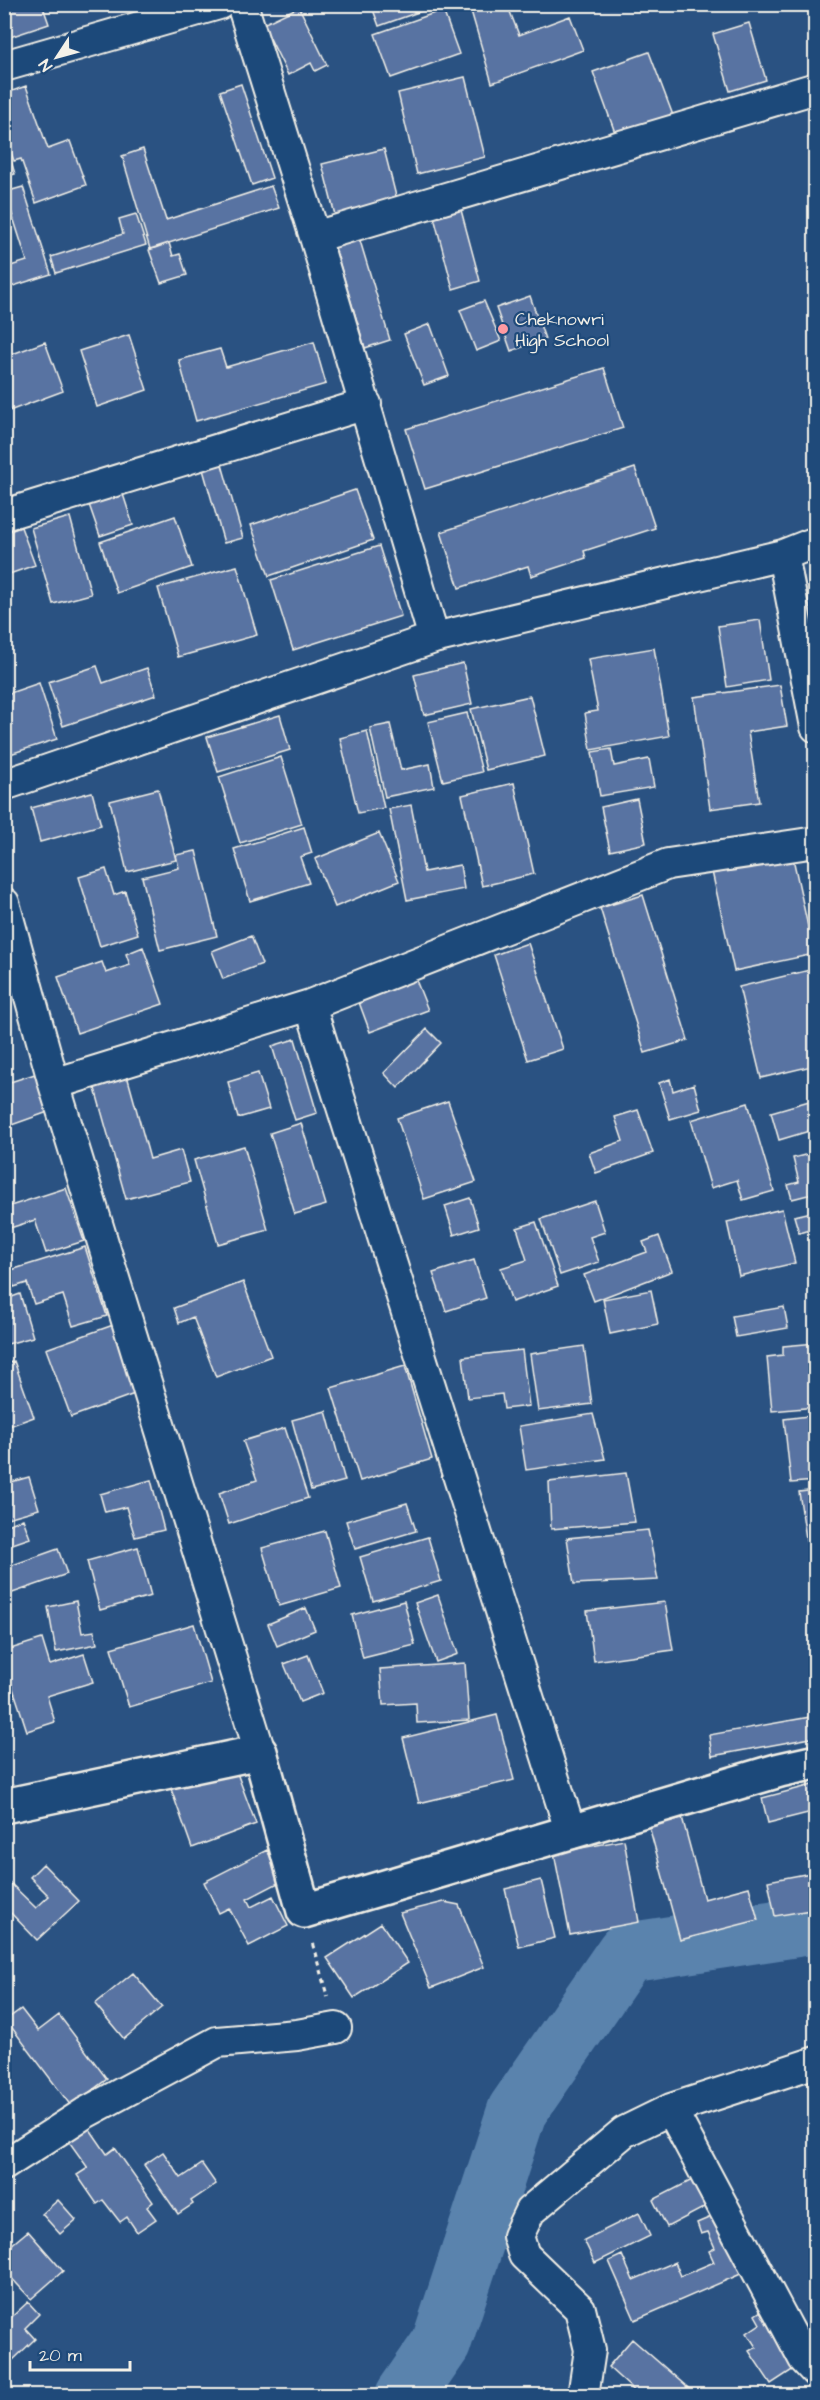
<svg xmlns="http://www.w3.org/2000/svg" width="820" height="2400" font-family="'Architects Daughter',sans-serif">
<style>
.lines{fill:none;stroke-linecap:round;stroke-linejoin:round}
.river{stroke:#5a83ad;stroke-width:60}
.building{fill:#5973a2;stroke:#f4f1e8;stroke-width:1.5}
.minor-casing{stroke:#f4f1e8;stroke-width:34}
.tertiary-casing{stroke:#f4f1e8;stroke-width:38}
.path{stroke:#f4f1e8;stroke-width:4;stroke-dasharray:4.5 4.5;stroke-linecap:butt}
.minor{stroke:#1f4a7a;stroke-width:30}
.tertiary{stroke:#1f4a7a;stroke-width:33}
.poi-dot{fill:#ff9aa2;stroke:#1f4a7a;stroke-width:2}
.labels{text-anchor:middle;stroke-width:4.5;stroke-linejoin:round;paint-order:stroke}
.poi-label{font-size:18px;fill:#f4f1e8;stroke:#1f4a7a;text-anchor:start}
</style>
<rect width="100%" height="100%" fill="#2a5282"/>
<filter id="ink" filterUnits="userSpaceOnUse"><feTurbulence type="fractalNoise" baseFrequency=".0167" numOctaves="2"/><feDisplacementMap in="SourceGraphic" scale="12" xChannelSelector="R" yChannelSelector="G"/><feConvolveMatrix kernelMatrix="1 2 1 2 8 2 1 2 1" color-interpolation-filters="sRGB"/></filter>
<g filter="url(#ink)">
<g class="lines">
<path class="river" d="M405,2396l36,-52 76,-233 109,-158 190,-29"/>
</g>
<path class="building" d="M4,4h38l7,20 -45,15z
M371,4h70l-62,22z
M469,4h38l12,31 51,-19 13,34 -91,33z
M299,7l28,58 -12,6 -4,-8 -23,12 -25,-51z
M443,10l16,44 -68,24 -16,-44z
M749,23l17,57 -36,11 -17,-57z
M649,52l25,66 -57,20 -24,-66z
M465,77l20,80 -68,17 -19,-81z
M241,84l31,94 -20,7 -32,-94z
M26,86l22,63 22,-8 16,44 -50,18 -15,-44 -7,2 -10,-28v-39z
M4,138l11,36 -11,3z
M143,149l23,71 105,-34 8,22 -129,41 -28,-93z
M384,149l14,55 -62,15 -14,-55z
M23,187l28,87 -47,15v-21l23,-7 -22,-69z
M461,210l19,71 -27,8 -19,-72z
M136,214l10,31 -90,28 -5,-16 72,-23 -4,-15z
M358,234l32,106 -25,8 -32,-106z
M169,243l4,13 7,-2 7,21 -26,8 -12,-33z
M530,296l15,43 -34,12 -15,-43z
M484,301l17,40 -25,10 -16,-41z
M430,324l19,52 -25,9 -20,-51z
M129,335l18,55 -50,17 -18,-56z
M45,342l18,49 -59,22v-56z
M314,342l12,42 -130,37 -17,-61 41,-11 6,18z
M604,368l19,60 -198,61 -19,-60z
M221,461l22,77 -19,5 -22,-77z
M635,468l20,60 -71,23 2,7 -55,18 -3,-10 -69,22 -18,-56z
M120,485l13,40 -33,11 -14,-40z
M355,490l18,50 -104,36 -18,-51z
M175,516l17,51 -75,26 -17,-51z
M70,517l21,77 -38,10 -22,-76z
M21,527l14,38 -31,11v-43z
M379,546l22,70 -108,34 -22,-70z
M237,566l20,69 -79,22 -20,-69z
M760,620l9,60 -42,7 -9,-61z
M654,648l15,88 -78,14 -6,-37 13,-2 -10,-52z
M463,663l9,41 -48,11 -10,-40z
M97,666l6,17 44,-15 9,27 -93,31 -15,-44z
M39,683l18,56 -53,17v-61z
M780,685l7,41 -39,6 11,70 -49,7 -16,-112z
M530,696l15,60 -59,14 -15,-61z
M467,713l15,59 -39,9 -15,-59z
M280,715l10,35 -72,22 -11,-35z
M390,724l11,46 29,-6 4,23 -49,10 -15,-69z
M367,731l17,77 -26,5 -18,-75z
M611,749l3,17 35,-7 5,28 -54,9 -8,-44z
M281,757l21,67 -62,19 -21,-66z
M514,783l20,91 -52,12 -20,-91z
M158,789l18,71 -49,12 -17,-71z
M92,792l9,33 -61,17 -9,-34z
M637,799l9,44 -36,8 -9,-44z
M411,805l13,67 36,-7 4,24 -57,11 -18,-91z
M304,827l8,26 -12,4 9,26 -59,18 -16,-52z
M379,833l20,48 -64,26 -20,-48z
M791,849l23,105 -80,17 -23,-104z
M196,851l21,85 -57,14 -18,-73 37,-9 -3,-13z
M106,869l8,26 11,-4 13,43 -38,12 -21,-69z
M643,895l45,145 -43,13 -45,-145z
M251,936l11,28 -39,15 -11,-28z
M528,943l35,106 -35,11 -34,-105z
M143,947l20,57 -86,29 -19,-56 44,-15 4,11 24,-8 -4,-11z
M814,969l2,96 -55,13 -22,-91z
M414,975l14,35 -58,22 -13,-35z
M427,1029l14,14 -43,45 -14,-15z
M295,1039l22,74 -22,7 -23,-74z
M125,1068l25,91 31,-9 9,32 -64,17 -34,-121z
M258,1073l11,36 -31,9 -10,-36z
M35,1074l13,38 -42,15 -2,-43z
M670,1079l3,12 21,-7 7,26 -31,9 -11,-36z
M816,1099v30l-37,11 -8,-28z
M448,1101l28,81 -52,17 -27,-81z
M748,1103l26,88 -31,9 -6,-20 -26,8 -20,-68z
M638,1110l15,43 -57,20 -7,-20 34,-12 -8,-24z
M301,1123l25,82 -31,9 -25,-81z
M244,1146l24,84 -50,14 -24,-84z
M809,1154l7,18v21l-24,6 -4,-14 11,-3 -6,-24z
M66,1188l18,53 -38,12 -11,-33 -31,10v-22z
M470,1198l9,29 -25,8 -9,-29z
M595,1201l10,31 -15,5 9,25 -39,13 -19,-56z
M782,1209l13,54 -56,13 -12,-54z
M816,1211v17l-17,5 -5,-17z
M536,1222l22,64 -46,16 -11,-34 26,-8 -10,-32z
M659,1236l13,35 -78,30 -10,-26 63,-23 -4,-10z
M85,1247l22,69 -34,10 -10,-31 -29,9 -7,-21 -13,4 -6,-16z
M474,1260l12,38 -40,13 -13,-38z
M7,1281l5,16 8,-3 13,43 -29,8v-63z
M243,1282l28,74 -55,21 -23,-60 -14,6 -5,-15z
M651,1290l7,34 -48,10 -7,-35z
M784,1307l4,21 -52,9 -4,-21z
M116,1324l24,68 -69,25 -25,-68z
M816,1343v64l-44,4 -5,-54 16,-2v-9z
M584,1346l8,58 -54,7 -8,-57z
M522,1350l7,56 -25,3 -2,-15 -34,4 -5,-41z
M14,1361l20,56 -30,11v-63z
M405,1366l27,93 -72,22 -29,-93z
M326,1411l19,70 -34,9 -19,-70z
M593,1414l12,45 -79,11 -7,-44z
M816,1415v66l-25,2 -7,-64z
M285,1428l23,70 -79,26 -10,-31 38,-13 -14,-39z
M626,1473l9,49 -84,7 -2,-47z
M29,1477l10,32 -35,10v-35z
M151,1480l13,50 -29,7 -9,-30 -21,5 -5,-18z
M816,1490v82h-5l-12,-80z
M407,1503l9,28 -61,18 -9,-28z
M23,1519l7,19 -26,9v-21z
M648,1530l10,50 -84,4 -7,-46z
M325,1531l16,57 -62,18 -17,-58z
M428,1537l13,44 -68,20 -13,-44z
M138,1547l13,49 -51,14 -13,-49z
M58,1549l9,25 -63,22v-28z
M438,1595l20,59 -22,8 -21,-59z
M76,1601l6,32 12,-2 3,13 -41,8 -8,-45z
M404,1601l11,44 -52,13 -11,-43z
M665,1602l8,48 -79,11 -7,-50z
M306,1608l9,22 -38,16 -9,-22z
M194,1624l17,59 -82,24 -18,-59z
M42,1639l8,26 34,-11 9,28 -46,14 8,26 -28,9 -23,-70v-10z
M308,1655l15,38 -23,9 -16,-38z
M465,1663l4,57 -52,3 -1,-20 -33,2 -3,-36z
M497,1715l17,65 -95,23 -16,-65z
M816,1716v21l-104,19 -3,-21z
M234,1765l22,59 -64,24 -21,-59z
M816,1784v27l-48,12 -6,-25z
M682,1817l22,82 45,-12 9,33 -78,20 -31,-114z
M624,1840l15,82 -69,13 -16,-82z
M267,1850l15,31 -35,18 4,8 22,-11 15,30 -39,20 -20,-38 -10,5 -15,-31z
M43,1864l36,37 -42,39 -33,-34v-29l32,31 13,-12 -19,-19z
M816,1872v37l-41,7 -7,-35z
M541,1880l14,58 -36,9 -14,-58z
M444,1902l15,3 25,62 -53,21 -31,-75z
M381,1923l27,40 -54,35 -27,-40z
M133,1973l29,34 -38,32 -29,-35z
M21,2009l17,22 21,-16 48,64 -36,27 -65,-86z
M85,2122l22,32 8,-6 38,54 -6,5 9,12 -19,13 -10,-15 -7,5 -17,-22 -6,4 -20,-29 11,-7 -23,-32z
M163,2152l18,26 21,-14 14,20 -25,17 2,3 -15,10 -34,-49z
M694,2179l15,26 -42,22 -14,-27z
M58,2200l18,20 -16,14 -18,-20z
M639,2213l11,23 -55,27 -11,-23z
M718,2214l25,59 -108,47 -26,-59 13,-6 11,25 42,-18 6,14 33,-14 -5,-11 6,-3 -7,-16 -7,2 -4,-11z
M28,2231l35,40 -32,28 -27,-29v-19z
M28,2302l11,12 -14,14 10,11 -22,21 -9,-9v-27z
M764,2309l36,56 -29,19 -22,-33 7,-4 -9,-14 13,-9 -5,-9z
M632,2339l63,55 -1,2h-54l-32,-29z"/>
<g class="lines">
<g class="minor-casing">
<path id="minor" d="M242,4l73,233 119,401
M4,66l215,-62
M315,237l501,-149
M4,515l362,-111
M783,555l33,172
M4,785l430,-147 349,-83 33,-13
M4,903l50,181 206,668
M310,1005l261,828
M54,1084l256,-79 358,-141 148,-22
M671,2109l133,250 12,13
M4,2165l81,-52 132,-71 80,-7 39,-7
M583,2396l7,-46 -10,-41 -56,-54 -6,-19 12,-25 94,-79 47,-23 145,-47"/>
</g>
<g class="tertiary-casing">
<path id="tertiary" d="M4,1806l256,-54 44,159 476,-141 36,-8"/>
</g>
<path class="path" d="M313,1944l15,53"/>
<use href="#minor" class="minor"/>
<use href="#tertiary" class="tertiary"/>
</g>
</g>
<circle class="poi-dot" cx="503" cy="329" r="6"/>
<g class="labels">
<g class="poi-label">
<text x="515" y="325">Cheknowri<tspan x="515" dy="21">High School</tspan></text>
</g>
</g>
<rect width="820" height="2400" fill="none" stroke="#1f4a7a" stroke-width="24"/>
<rect x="12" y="12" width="796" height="2376" fill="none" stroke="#f4f1e8" stroke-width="2" filter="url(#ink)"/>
<g transform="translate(57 57) rotate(234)" stroke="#1f4a7a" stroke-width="4.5" paint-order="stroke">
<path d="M0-4.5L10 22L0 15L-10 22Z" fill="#f4f1e8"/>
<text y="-9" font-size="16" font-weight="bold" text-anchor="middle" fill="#f4f1e8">N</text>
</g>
<path d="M30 2361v9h100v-9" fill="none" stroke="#f4f1e8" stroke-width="3"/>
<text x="39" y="2361" font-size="18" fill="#f4f1e8" stroke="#1f4a7a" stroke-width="4.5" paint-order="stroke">20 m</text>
</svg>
